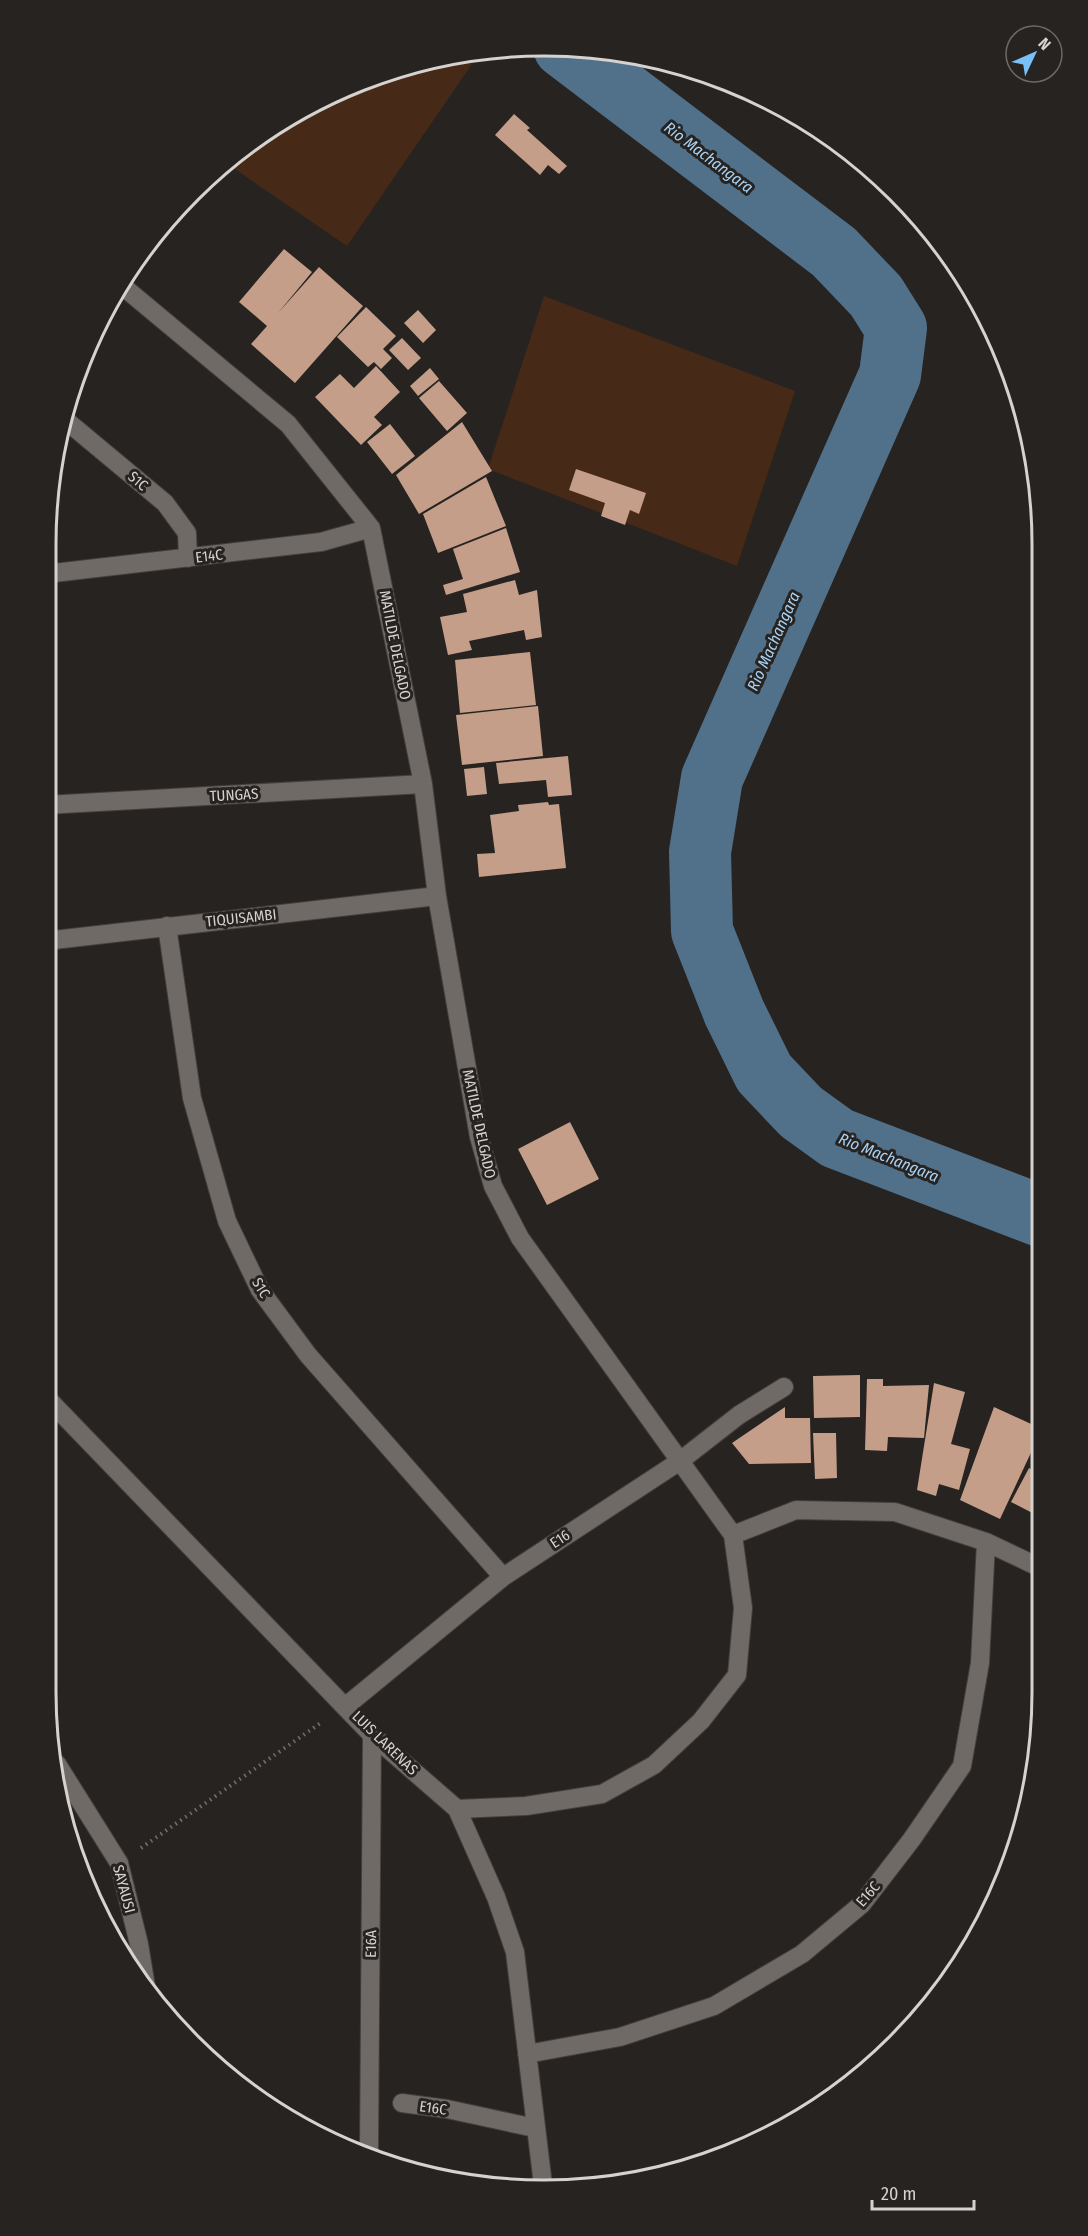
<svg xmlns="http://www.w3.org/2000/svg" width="1088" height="2236" font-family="'Fira Sans Condensed',sans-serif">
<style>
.green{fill:#472917}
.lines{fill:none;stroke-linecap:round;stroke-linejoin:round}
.river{stroke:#51708a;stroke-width:62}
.building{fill:#c49e89}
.minor-casing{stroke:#433f3d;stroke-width:20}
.path{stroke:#73706d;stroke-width:4;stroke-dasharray:1.5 4.5;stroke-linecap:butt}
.minor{stroke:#706a67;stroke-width:18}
.labels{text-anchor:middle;stroke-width:6;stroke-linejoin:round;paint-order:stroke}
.street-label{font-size:15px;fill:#d5d2d0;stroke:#272320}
.water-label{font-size:16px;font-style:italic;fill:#a7d2f6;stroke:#272320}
.rim{fill:none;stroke:#d5d2d0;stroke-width:3}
</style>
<rect width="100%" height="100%" fill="#272320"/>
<path class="green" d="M457,54l15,10 -125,182 -121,-83 41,-34 86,-46z
M544,296l251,95 -58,175 -249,-97z"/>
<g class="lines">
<path class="river" d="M564,47l270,205 42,44 20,32 -6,47 -178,403 -12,74 2,79 32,81 30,61 37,39 36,26 204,78"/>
</g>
<path class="building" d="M514,114l16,14 -3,2 40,36 -8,8 -11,-9 -8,10 -45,-40z
M284,249l28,23 -34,41 41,-46 44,39 -68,77 -44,-39 16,-18 -28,-24z
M366,307l30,29 -13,13 9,9 -11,11 -7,-7 -6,5 -31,-30z
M418,310l18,20 -13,13 -19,-20z
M402,338l19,20 -13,12 -19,-20z
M376,366l24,26 -26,25 8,8 -21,20 -46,-48 25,-23 14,14z
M430,368l9,11 -21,17 -8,-10z
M439,381l28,32 -20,18 -28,-33z
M462,422l30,49 -73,43 -23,-39z
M390,424l25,32 -23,18 -25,-32z
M576,469l70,24 -7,21 -9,-4 -5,15 -24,-9 4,-13 -36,-13z
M486,477l20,49 -68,27 -15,-39z
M506,528l14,44 -74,23 -3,-10 20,-6 -10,-30z
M515,580l4,15 18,-5 5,47 -16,3 -2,-10 -55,11 3,9 -24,5 -8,-38 27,-5 -4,-18z
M530,652l6,53 -76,8 -5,-53z
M538,706l5,50 -81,9 -6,-50z
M568,756l4,39 -24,2 -2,-17 -47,4 -3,-21z
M484,767l3,27 -20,2 -3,-27z
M548,802l1,3 10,-1 7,64 -87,9 -2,-23 18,-1 -5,-38 29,-4 -1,-6z
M570,1122l29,57 -52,26 -29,-56z
M860,1375v42l-46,1 -1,-42z
M867,1379h16v7l46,-1 -5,53 -36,-1 -1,14 -22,-1z
M934,1383l31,9 -14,52 19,5 -11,41 -20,-6 -3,12 -19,-6z
M785,1407v11h25l1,45 -62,1 -17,-21z
M994,1407l48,22 -42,90 -40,-19z
M813,1433h23l1,45 -22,1z
M1029,1468l13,7v43l-31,-16z"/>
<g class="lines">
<g class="minor-casing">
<path id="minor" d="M120,284l168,140 83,104 52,256 14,112 42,241 14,49 27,52 213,297 10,73 -6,67 -36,46 -47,44 -52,29 -76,12 -69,3
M63,418l102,85 22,30 1,25
M45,574l276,-32 50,-14
M45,805l378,-21
M167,926l25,172 35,123 33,69 48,65 195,222
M45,941l392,-45
M45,1396l327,339 85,74 39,88 19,55 28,233
M733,1535l63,-25 99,2 91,30 57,27
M346,1706l157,-129 177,-116 59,-46 45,-28
M57,1764l62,99 20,81 8,49
M527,2054l93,-17 94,-31 88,-52 60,-50 50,-65 50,-73 18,-103 6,-121
M402,2103l45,6 88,19
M369,2152l3,-417"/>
</g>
<path class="path" d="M141,1848l181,-126"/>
<use href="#minor" class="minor"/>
</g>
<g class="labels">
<g class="street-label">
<text transform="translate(138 481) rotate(40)" y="5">S1C</text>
<text transform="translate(209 556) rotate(-7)" y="5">E14C</text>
<text transform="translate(395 645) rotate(79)" y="5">MATILDE DELGADO</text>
<text transform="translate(234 795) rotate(-3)" y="5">TUNGAS</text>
<text transform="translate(241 918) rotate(-6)" y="5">TIQUISAMBI</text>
<text transform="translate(479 1124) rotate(78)" y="5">MATILDE DELGADO</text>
<text transform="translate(261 1288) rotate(59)" y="5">S1C</text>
<text transform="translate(560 1539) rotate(-33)" y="5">E16</text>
<text transform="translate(385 1743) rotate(44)" y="5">LUIS LARENAS</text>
<text transform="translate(124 1889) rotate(75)" y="5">SAYAUSI</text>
<text transform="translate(868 1894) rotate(-49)" y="5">E16C</text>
<text transform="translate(371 1944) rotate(-89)" y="5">E16A</text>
<text transform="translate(433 2108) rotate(8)" y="5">E16C</text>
</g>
<g class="water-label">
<text transform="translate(709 157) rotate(37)" y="6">Rio Machangara</text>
<text transform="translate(773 641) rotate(-66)" y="6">Rio Machangara</text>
<text transform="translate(889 1157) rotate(22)" y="6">Rio Machangara</text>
</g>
</g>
<path d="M0 0H1088V2236H0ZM544 56H544A488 488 0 0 1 1032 544V1692A488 488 0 0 1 544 2180H544A488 488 0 0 1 56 1692V544A488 488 0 0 1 544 56Z" fill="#272320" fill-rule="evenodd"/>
<path class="rim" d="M544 56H544A488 488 0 0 1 1032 544V1692A488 488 0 0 1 544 2180H544A488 488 0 0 1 56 1692V544A488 488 0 0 1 544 56Z"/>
<g transform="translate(1034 54) rotate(46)"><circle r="28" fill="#272320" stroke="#6d6966" stroke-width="1.5"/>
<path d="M0-4.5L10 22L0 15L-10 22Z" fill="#79bff8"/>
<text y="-9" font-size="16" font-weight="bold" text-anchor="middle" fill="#d5d2d0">N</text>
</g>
<path d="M872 2200v9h102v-9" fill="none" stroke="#d5d2d0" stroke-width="3"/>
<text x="881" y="2200" font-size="18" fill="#d5d2d0" stroke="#272320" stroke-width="4.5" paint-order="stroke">20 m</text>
</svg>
